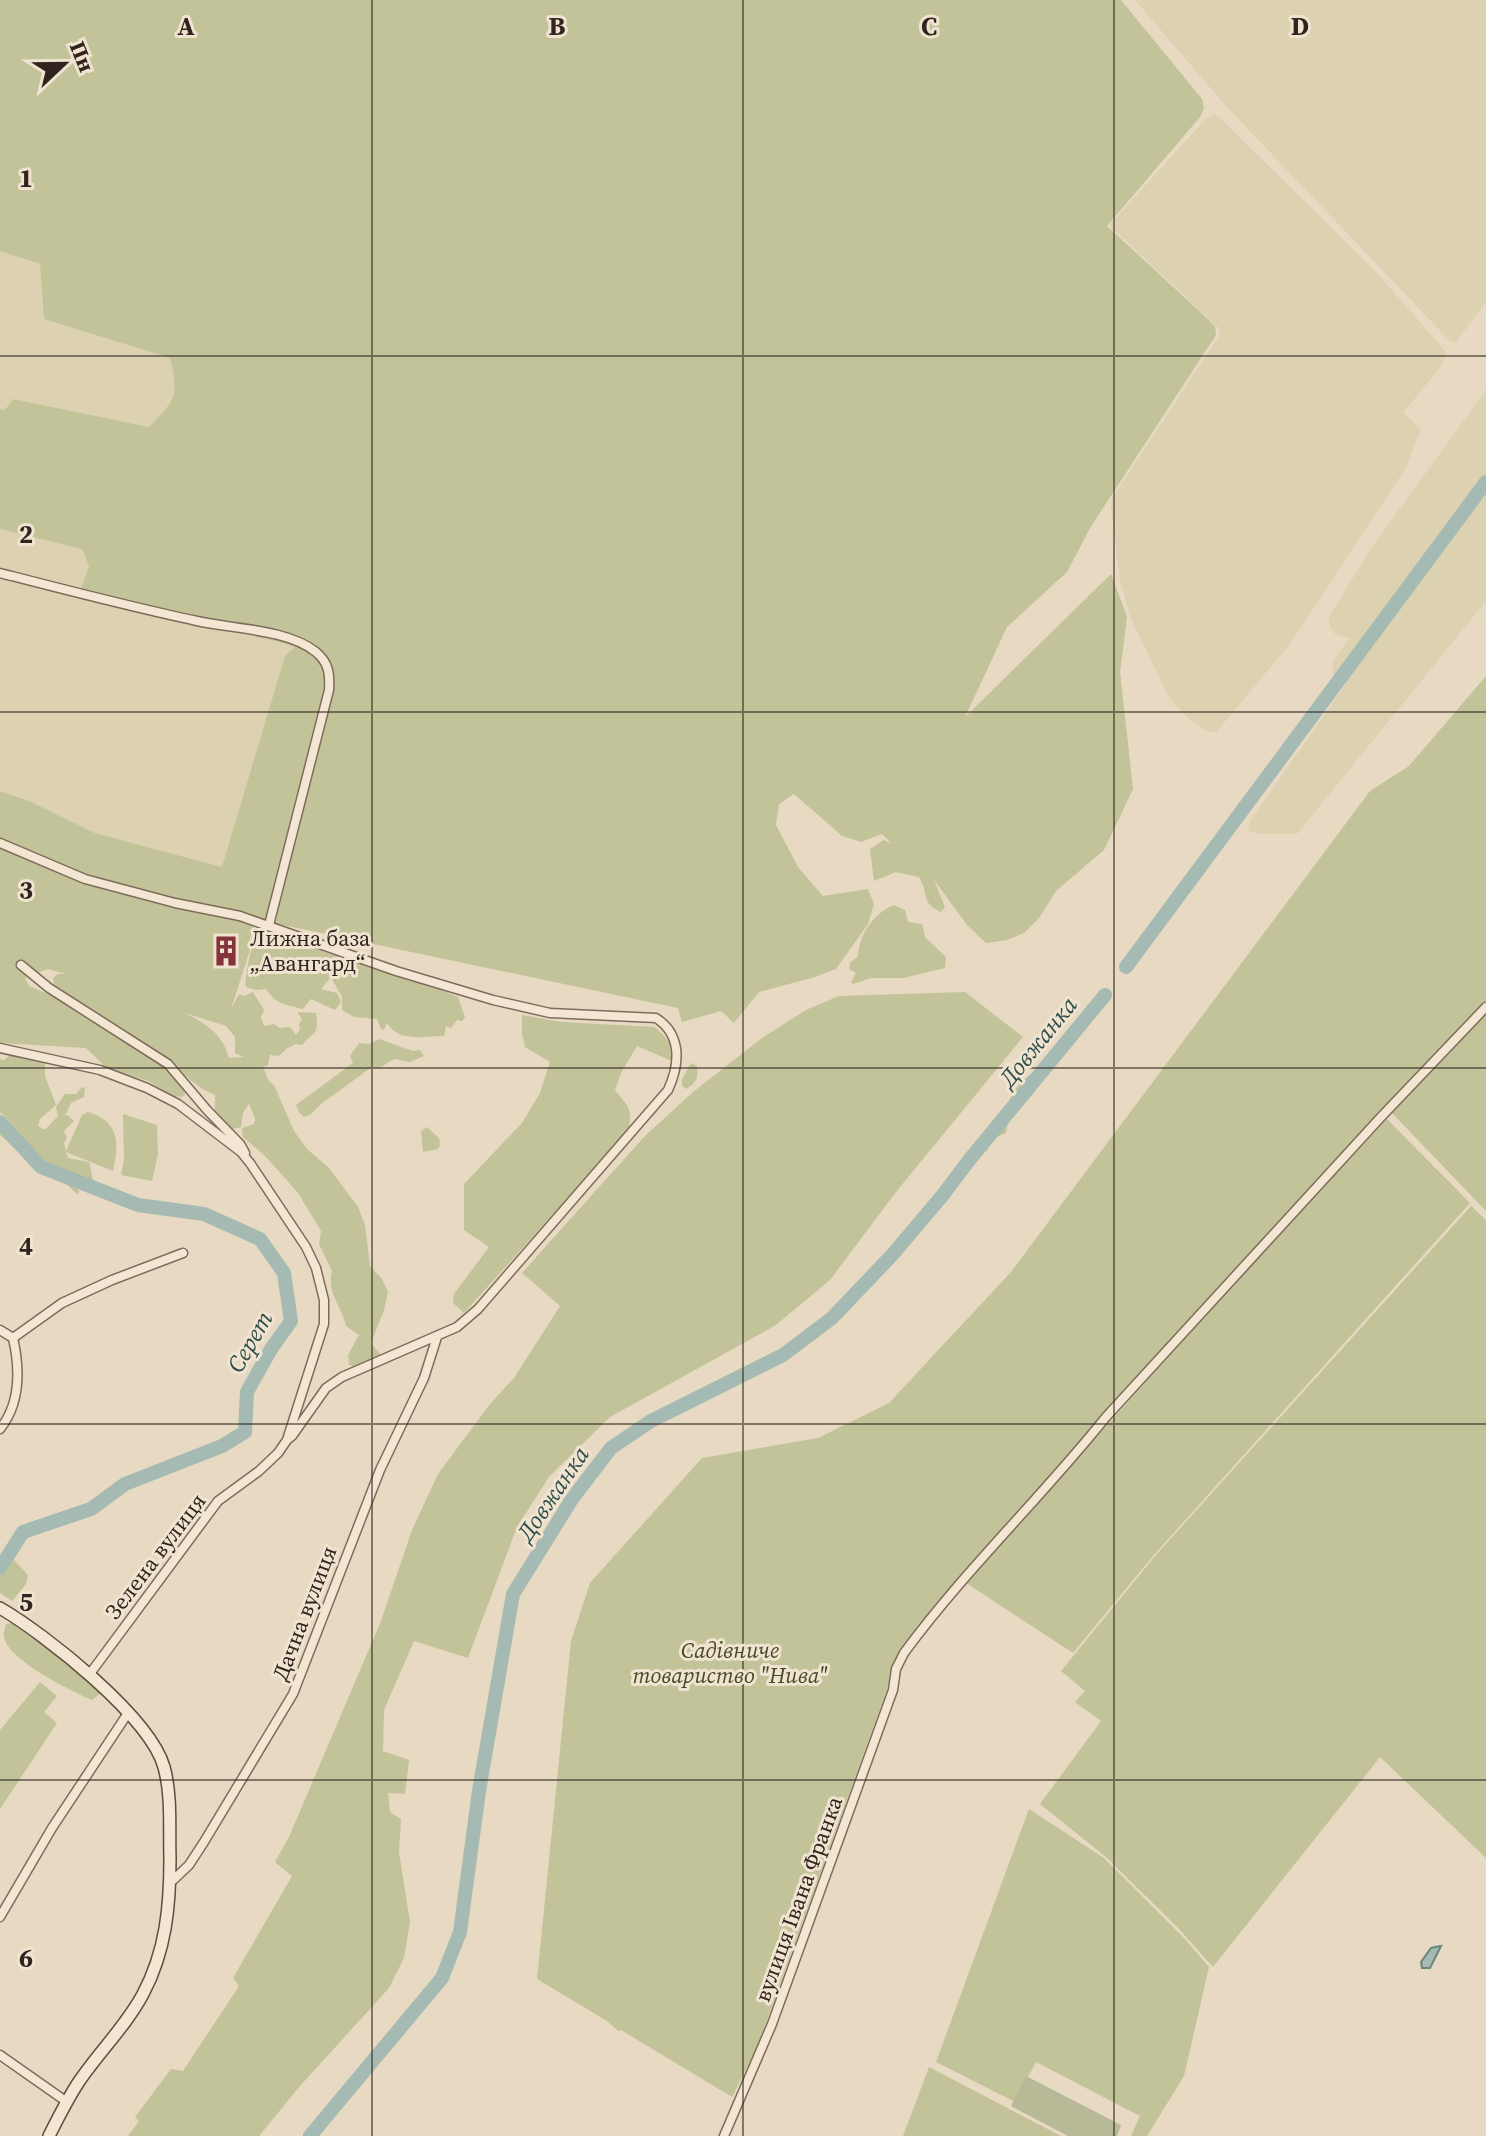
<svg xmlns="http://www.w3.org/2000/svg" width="1486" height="2136" font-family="'Source Serif 4',serif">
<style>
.farmland{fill:#dcd1b1}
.green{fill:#c2c398;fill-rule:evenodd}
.cemetery{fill:#b8b996}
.water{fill:#a4bab2;stroke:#6c877e;stroke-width:2}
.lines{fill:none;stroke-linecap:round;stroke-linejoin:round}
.river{stroke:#a4bab2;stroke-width:14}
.street-casing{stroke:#7f6b5c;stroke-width:11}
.secondary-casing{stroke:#604d3f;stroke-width:14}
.street{stroke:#f3e7d4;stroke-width:8}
.secondary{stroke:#f3e7d4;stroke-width:11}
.grid{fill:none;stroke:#30251e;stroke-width:2;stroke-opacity:0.55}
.labels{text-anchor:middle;stroke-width:6;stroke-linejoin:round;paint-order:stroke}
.poi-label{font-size:22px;fill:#30251e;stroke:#f0e4d1;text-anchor:start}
.street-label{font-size:22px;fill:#30251e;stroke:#f0e4d1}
.park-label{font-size:22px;font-style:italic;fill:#454a27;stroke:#f0e4d1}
.water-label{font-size:24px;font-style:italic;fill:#2f4e49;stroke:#f0e4d1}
.grid-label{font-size:26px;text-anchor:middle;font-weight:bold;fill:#30251e;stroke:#f0e4d1;stroke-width:6;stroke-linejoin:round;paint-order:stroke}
</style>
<rect width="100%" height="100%" fill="#e7d9c2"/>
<path class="farmland" d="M1135,0h351v302l-30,40 -6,-1 -224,-235z
M1214,114l4,2 158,156 70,80 -4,13 -39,48 18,16 -16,40 -115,175 -73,87 -8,1 -20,-13 -19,-20 -38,-78 -12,-41 -9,-71 1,-11 107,-162 1,-7 -111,-104 98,-107z
M0,251l40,13 4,55 126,39 6,27 -6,21 -21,21 -136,-28 -8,12 -5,-2z
M1486,390v211l-189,233h-35l-14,-3 2,-10 96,-137 -13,-8v-15l17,-23 -15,-4 -5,-7 -1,-10 43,-70z
M0,529l82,20 7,17 -9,28 217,51 -12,11 -62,211 -128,-34 -66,-32 -29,-10z"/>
<path class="green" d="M0,0h1121l81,99 2,9 -4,9 -93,109 102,94 6,6 1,9 -126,193 -23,44 -60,55 -42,90 146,-143 16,43 -7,55 13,117 -29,61 -48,41 -17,27 -15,15 -17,7 -21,3 -19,-18 -33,-45 11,27 -4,5c-20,-8 -12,-19 -22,-35l-23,-5 -22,9 -4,-32 14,-9 8,4 -10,-10 -21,8 -19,-6 -48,-42 -15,10 -3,21 22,42 25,29 45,-7 6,15 -6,20 -32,45 -21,8 -56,15 -25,31 -13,-12 -39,11 -4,-14 -414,-87 44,25 102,35h8l40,16 7,20 -3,4 -5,-1 -6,8 -5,-2 -2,10c-21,0 -45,7 -57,-13l-3,7 -3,-1 -4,-10 -23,-2 -12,-7v-13l-11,-20 -10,12 16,4 4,9 -6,8 -24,-11 -8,10c-17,-5 -26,-3 -37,-20l-10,1 -10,-3c-2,-10 8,-55 15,-65l-5,-4 -8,28 2,4 -19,59 8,-15 5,2 9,-4 11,18 -3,7 3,9 10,-2 6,4 10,-1 6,8 4,-6 -1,-5 3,-4 -4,-8 18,1c3,23 -1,17 -14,32l-6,-1 -10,5 -7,7 -9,-1 -2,10 -5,2 6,14 5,4 20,46 13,18 22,19 29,39 7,18 5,41 12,13 6,13 -4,18 -13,33 9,11 -2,6 -16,8 -13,-3 -1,-10 11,-20 -13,-9c-4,-20 -20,-33 -14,-55l-13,-27 2,-13 -23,-38 -32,-36 -23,-20 -1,-9 12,-4 1,-6 -6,-14 -6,9 -2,14 -8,2 -18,-12v-22c-20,-8 -31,-21 -46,-35l-7,1 20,25 3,9 -3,2 -10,-1 -23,-15 -40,-11 -23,-22 -86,-5v-252l29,10 66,32 127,34 63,-211 11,-10 -217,-52 10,-28 -7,-17 -82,-20v-120l5,1 8,-11 136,28c27,-27 30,-31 21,-69l-126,-39 -4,-55 -40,-13zM111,883l112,26 -89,-15zM48,969l18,5h-8l-5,4 1,6 40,29 -65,-27 -4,-8zM185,1013l41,13 9,11v16l9,4 -15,1c-6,-24 -24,-35 -44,-45z
M1486,676v327l-220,236 -365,412 -144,396 -25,50 -111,-67 -3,1 -11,-10 -70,-42 34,-338 19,-58 112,-125 116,-20 71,-35 122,-131 359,-481 39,-25z
M894,905l11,5 3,12 14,2 3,13 21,20 -1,11 -42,10h-32l-18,6 -2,-2 5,-9 -7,-4 1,-6 8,-7c1,-22 16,-43 36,-51z
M965,992l58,45 -127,155 -66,88 -54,45 -166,92 -61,60 -32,50 -49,131 -54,-17 -30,69 -1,41 26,9 -4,34 -17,-1 2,19 11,7 -2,33 11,70 -6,36 -15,30 -89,98 -41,50h-131l11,-15 -4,-4 36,-48 12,2 56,-85 -6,-8 59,-102 -17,-14 14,-25 92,-216 31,-91 26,-56 52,-70 24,-26 46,-72 -38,-33 122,-136 49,-45 69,-54 44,-28 33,-14z
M1486,1012v199l-95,-99z
M522,1015l40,7 93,5 14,14 3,20 -35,-15 -16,27 -6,17c12,16 19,17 13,41l-164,182 -11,-10 1,-9 35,-47 -25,-17v-46l58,-61 18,-30 10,-31 -25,-15 -3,-13z
M379,1039l34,12 7,-1 4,6 -14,6 -16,-3 -13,8 -12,2 -48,35 -10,10 -7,3 -5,-5 -3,-7 57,-42 -3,-7 9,-13 11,1z
M11,1054l12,5 22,3v14l11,29 -16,14 -2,7 7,4 13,-14 -2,-9 9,-13h11l6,-7 3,1 -1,9 -13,6 -5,11 -4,1h5l7,6 -10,10 3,7 -3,5 2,8 16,-36 6,-3c32,10 31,30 25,59l-47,-19 2,6 21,4 4,18 -3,3c-50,-11 -57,-40 -90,-71v-53l4,1z
M691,1063l6,3c1,13 0,16 -11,23l-4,-3v-7z
M1034,1072h4c8,21 -22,32 -29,48 -2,4 -2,8 -3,13l-15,6 -4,12h-6l-2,-5 10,-11 1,-12 16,-6c1,-20 12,-35 28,-45z
M123,1114l34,11 1,29 -6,27 -31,-6 3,-15z
M1387,1119l83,84 -317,353 -80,97 -107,-70 270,-302z
M0,1123l44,44 32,17 3,8 -2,2 -12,-11 -25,-11 -40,-37z
M427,1127l12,11 1,7 -2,4 -15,3 -2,-21z
M1471,1206l15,14v638l-106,-101 -167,210 -35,-39 -71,-70 -67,-54 61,-83 -26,-19 10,-11 -24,-20 94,-115z
M13,1559l15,16 -2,9 -14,17 -12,-8v-21z
M16,1622l83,60 2,11 -9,7c-21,-9 -84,-40 -88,-63 -1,-4 1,-9 2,-13z
M40,1682l17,14 -13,16 13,11 -57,86v-79z
M1029,1809l75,49 82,82 23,27 -25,109 -37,60h-16l9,-20 -104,-54 -21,40 -79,-40z
M929,2067l132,69h-158z"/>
<path class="cemetery" d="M1026,2076l95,49 -4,11h-49l-57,-30z"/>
<path class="water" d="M1441,1946l-11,22h-8l-1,-6 10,-14z"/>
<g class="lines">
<path class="river" d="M1126,967l360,-485
M0,1122l41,45 97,38 66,9 56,25 24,34 7,48 -20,28 -24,43 -2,40 -23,14 -97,38 -34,25 -68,23 -23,36
M310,2136l132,-158 18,-46 19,-141 34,-197 59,-95 39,-51 40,-27 132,-66 49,-37 61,-64 49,-58 28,-37 135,-164"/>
<g class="street-casing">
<path id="street" d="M0,573c66,17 131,34 197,48 36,8 90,8 119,31 13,11 14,22 13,38l-60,235
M0,843l85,36 90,24 65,13 156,55 97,29 57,13 106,5c26,17 24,46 12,72l-190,219 -21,18 -115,50 -16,11 -34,48 -5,4
M21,965l28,23 119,76 39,46 33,34 5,9
M0,1048l100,22 47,18 31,16 63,48 9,11 56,84 10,21 8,32v24l-37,116 -9,13 -19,18 -41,30 -129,174
M0,1330l13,8c7,31 8,65 -13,91
M13,1338l49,-35 50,-23 71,-27
M170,1883l19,-18 15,-23 89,-148 87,-224 44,-92 13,-41
M0,1917l52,-89 76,-115
M0,2055l67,47
M724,2136l48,-112 121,-334 3,-21 8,-16c62,-84 137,-155 202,-236l275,-300 105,-110"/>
</g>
<g class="secondary-casing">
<path id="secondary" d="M0,1608c45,26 150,109 164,159 8,29 5,62 6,91 0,48 -4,93 -27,136 -17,32 -45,59 -65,89 -11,17 -20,35 -29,53"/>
</g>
<use href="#street" class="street"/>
<use href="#secondary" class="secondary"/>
</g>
<path class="grid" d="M372,0v2136M743,0v2136M1114,0v2136M0,356h1486M0,712h1486M0,1068h1486M0,1424h1486M0,1780h1486"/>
<defs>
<g id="building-bare" transform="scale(2.4)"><path d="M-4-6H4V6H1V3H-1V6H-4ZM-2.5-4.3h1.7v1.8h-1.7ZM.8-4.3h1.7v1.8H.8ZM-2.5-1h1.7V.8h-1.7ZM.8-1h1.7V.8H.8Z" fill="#86343c" stroke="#f0e4d1" stroke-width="2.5" paint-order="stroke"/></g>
</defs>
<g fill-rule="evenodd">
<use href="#building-bare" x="226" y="951"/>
</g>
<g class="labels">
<g class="poi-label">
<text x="250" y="946">Лижна база<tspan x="250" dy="25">„Авангард“</tspan></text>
</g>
<g class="street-label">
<text transform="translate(155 1556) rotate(-53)" y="8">Зелена вулиця</text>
<text transform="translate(304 1613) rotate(-69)" y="8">Дачна вулиця</text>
<text transform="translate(798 1899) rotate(-70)" y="8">вулиця Івана Франка</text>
</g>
<g class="park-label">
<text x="730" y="1658">Садівниче<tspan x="730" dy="25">товариство "Нива"</tspan></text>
</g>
<g class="water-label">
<text transform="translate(1038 1042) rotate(-51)" y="8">Довжанка</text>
<text transform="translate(250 1342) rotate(-60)" y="8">Серет</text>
<text transform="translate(553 1494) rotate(-56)" y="8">Довжанка</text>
</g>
</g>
<g class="grid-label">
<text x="186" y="35">A</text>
<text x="557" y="35">B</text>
<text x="929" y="35">C</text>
<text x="1300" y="35">D</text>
<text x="26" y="187">1</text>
<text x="26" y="543">2</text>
<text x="26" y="899">3</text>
<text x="26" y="1255">4</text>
<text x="26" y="1611">5</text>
<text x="26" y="1967">6</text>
</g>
<g transform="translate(64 64) rotate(68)" stroke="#f0e4d1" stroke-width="6" paint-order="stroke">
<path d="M0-6L14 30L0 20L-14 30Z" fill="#30251e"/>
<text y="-12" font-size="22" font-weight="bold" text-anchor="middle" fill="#30251e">Пн</text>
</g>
</svg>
